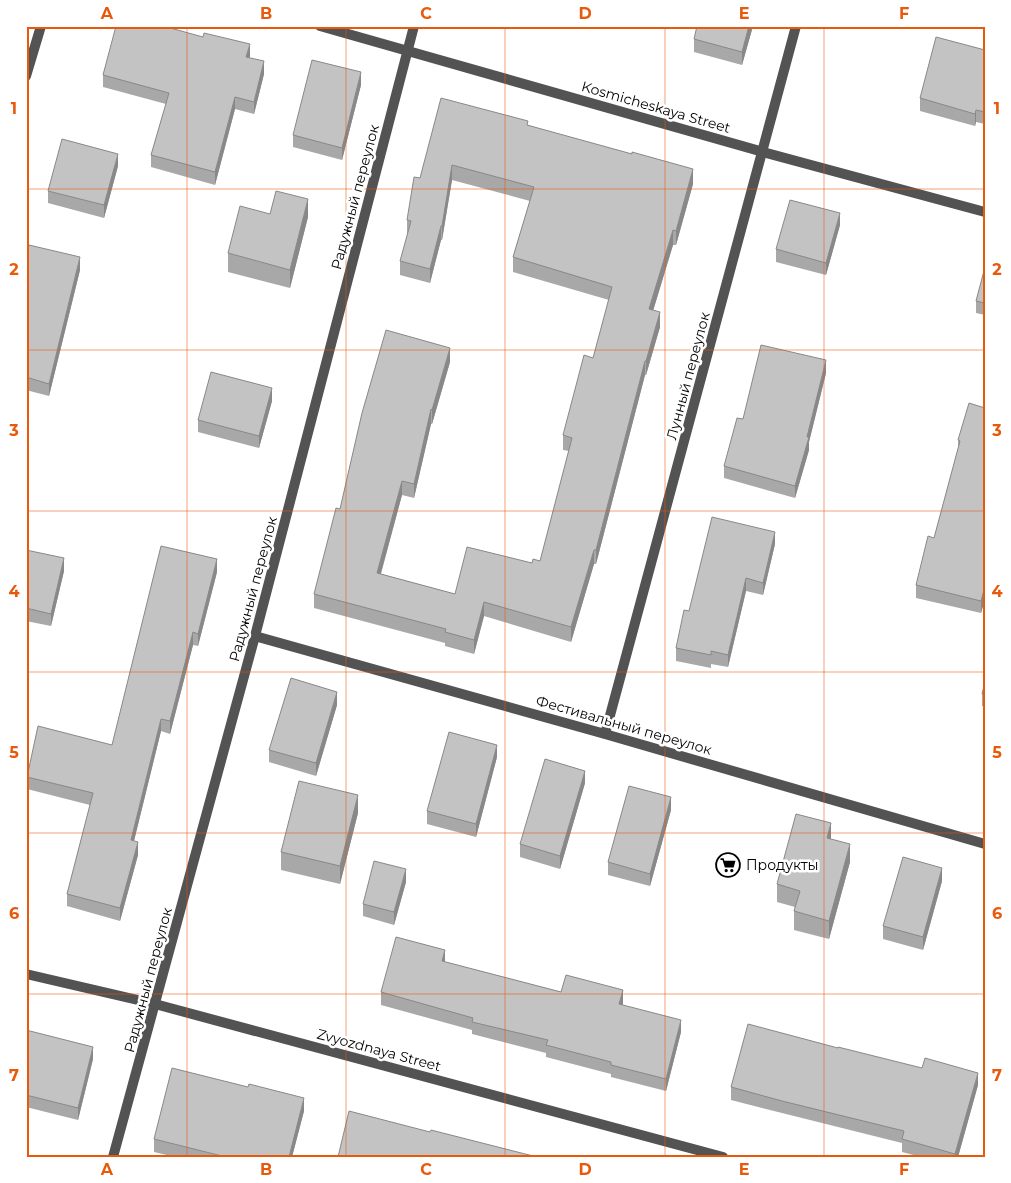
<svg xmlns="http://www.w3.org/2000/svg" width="1011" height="1183" font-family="Montserrat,sans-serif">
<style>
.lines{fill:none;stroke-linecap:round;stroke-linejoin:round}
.street{stroke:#535353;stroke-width:10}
.wall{fill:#a8a8a8}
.shaded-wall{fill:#888}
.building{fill:#c3c3c3;stroke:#888}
.grid{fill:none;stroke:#e8590c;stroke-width:1;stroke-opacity:0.55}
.labels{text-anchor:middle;stroke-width:5;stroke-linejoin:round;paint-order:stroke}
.street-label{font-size:14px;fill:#000;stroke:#fff}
.poi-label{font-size:14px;fill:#000;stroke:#fff;text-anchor:start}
.neatline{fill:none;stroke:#e8590c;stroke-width:2}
.grid-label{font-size:16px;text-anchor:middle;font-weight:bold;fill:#e8590c}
</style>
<rect width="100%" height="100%" fill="#fff"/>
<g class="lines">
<path class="street" d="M320,26l443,126 222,60
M26,76l15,-50
M255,636l350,98 380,110
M605,734l191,-708
M26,974l129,30 568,153
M113,1157l142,-521 159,-610"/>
</g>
<path class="wall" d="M753,26l-11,39 -48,-13v-13z
M985,50v74l-9,-2 -1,4 -55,-15v-13z
M250,56l-1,2 15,16 -10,40 -19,-5 -20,76 -64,-18v-12l15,-51 -63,-17v-12z
M361,85l-19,75 -49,-13v-12z
M528,125l165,59 -17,61h-3l-20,66 7,16 -14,48h-1l-49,189h-2l-23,78 -87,-26 -10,38 -29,-8v-3l-131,-35v-14l26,-85 110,-147 -18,62h-1l-17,74 -12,-3 -21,79 74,20 77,-31 8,-2 29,-110 -6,-1v-15l30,-77 16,-58 -96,-28v-15l17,-56 -78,-21 -10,60h-1l-11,43 -30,-8v-14l8,-27h-1v-14l13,-42z
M118,166l-14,52 -56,-15v-12z
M270,214l38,3 -18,71 -62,-16v-19z
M840,225l-14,50 -50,-13v-13z
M26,256l54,14 -31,126 -23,-6z
M985,267v48l-9,-2v-12z
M826,373l-17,69v8l-14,48 -71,-20v-12l19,-47z
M272,401l-13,47 -61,-16v-12z
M985,408v191l-4,14 -65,-15v-13l18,-47 24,-89v-9z
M775,544l-12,51 -17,-4 -18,76 -17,-3v4l-35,-7v-13l13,-37z
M26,550l38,21 -13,55 -25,-5z
M217,572l-19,74 -5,-1 -23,89 -9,-3 -27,110 4,14 -18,66 -53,-15v-12l23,-89 -63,-16v-12l85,-32z
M985,682v25l-3,-1v-12z
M337,705l-21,71 -47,-14v-12z
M497,757l-21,80 -49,-13v-13z
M585,783l-25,86 -40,-12v-13z
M671,810l-21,76 -42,-11v-13z
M358,813l-18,71 -59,-14v-18z
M831,839l19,23 -21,77 -35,-9v-19l1,-4 -18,-5v-18z
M942,881l-19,69 -40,-11v-13z
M406,882l-12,43 -31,-9v-12z
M445,962l116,30 62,11v2l58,27 -15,59 -55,-14v-3l-65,-17v-4l-74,-19v-4l-91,-25v-13z
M26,1030l67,29 -15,61 -52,-13z
M838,1048l140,37 -20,72h-37l-19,-5v-9l-120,-30 -51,-13v-13z
M304,1111l-12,46h-117l-21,-5v-13z"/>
<path class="shaded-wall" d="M749,26h4l-11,39v-13z
M250,44v12l-4,13v-12z
M264,61v13l-10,40v-12z
M361,72v13l-19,75v-12z
M235,97v12l-20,76v-13z
M976,110v12l-1,4v-12z
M118,154v12l-14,52v-13z
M452,165v15l-10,60v-14z
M693,169v15l-17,61v-14z
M308,199v18l-18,71v-18z
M840,213v12l-14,50v-12z
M441,226v14l-11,43v-14z
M673,230v15l-24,79v-15z
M80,257v13l-31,126v-12z
M660,312v15l-14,48v-14z
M450,348v14l-18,62v-14z
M826,360v13l-17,69v8l-14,48v-12z
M645,361v14l-49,189v-14z
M272,388v13l-13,47v-12z
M431,409v15l-17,74v-14z
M402,481v14l-25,92v-14z
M775,532v12l-12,51v-12z
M594,550v14l-23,78v-15z
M64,558v13l-13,55v-12z
M217,559v13l-19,74v-12z
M746,578v13l-18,76v-12z
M985,586v13l-4,14v-12z
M484,602v14l-10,38v-14z
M193,632v13l-23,89v-13z
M337,692v13l-21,71v-13z
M161,719v12l-30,122v-13z
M497,745v12l-21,80v-13z
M585,771v12l-25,86v-13z
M358,795v18l-18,71v-18z
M671,797v13l-21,76v-12z
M831,823v18l-4,-3z
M138,842v13l-18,66v-13z
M850,844v18l-21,77v-18z
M942,868v13l-19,69v-13z
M406,869v13l-12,43v-13z
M445,950v12l-3,-1z
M623,990v13l-4,14v-13z
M681,1020v12l-15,59v-12z
M93,1047v12l-15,61v-12z
M978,1073v12l-20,72h-3v-3z
M304,1098v13l-12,46h-3z"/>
<path class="building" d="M116,26h47l40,11 1,-4 46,11 -4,13 18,4 -10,41 -19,-5 -20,75 -64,-17 18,-62 -66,-18z
M697,26h52l-7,26 -48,-13z
M936,37l49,13v62l-9,-2 -1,4 -55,-16z
M312,60l49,12 -19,76 -49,-13z
M441,98l87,23 -1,4 105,29v-2l61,17 -17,62 -3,-1 -24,79 11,3 -14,49h-1l-49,189h-2l-23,77 -87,-25 -10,38 -29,-8 1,-3 -132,-35 22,-86 4,1 22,-96 24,-83 64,18 -18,62 -1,-1 -17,75 -12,-3 -25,92 78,21 12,-47 65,16 1,-4 7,2 32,-123 -9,-3 21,-80 9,3 19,-71 -99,-30 21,-70 -82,-22 -10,61h-1l-11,43 -30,-8 11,-40 -4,-1 7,-43 6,1z
M62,139l56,15 -14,51 -56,-14z
M276,191l32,8 -18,71 -62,-17 12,-47 30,8z
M790,200l50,13 -14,50 -50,-14z
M29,245l51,12 -31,127 -23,-7v-121z
M985,267v36l-9,-2z
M761,345l65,15 -19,77h2l-14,49 -71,-20 13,-48 6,1z
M211,372l61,16 -13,48 -61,-16z
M969,403l16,5v178l-4,15 -65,-16 12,-49 6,2 26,-97 -2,-1z
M712,517l63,15 -12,51 -17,-5 -18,77 -17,-4v4l-35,-7 8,-38 5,1z
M161,546l56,13 -19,75 -5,-2 -23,89 -9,-2 -30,121 7,2 -18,66 -53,-14 26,-101 -66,-16 11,-51 74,19z
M26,550l38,8 -13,56 -25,-6z
M291,678l46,14 -21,71 -47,-13z
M985,682v12h-3z
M449,732l48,13 -21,79 -49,-13z
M545,759l40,12 -25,85 -40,-12z
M299,781l59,14 -18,71 -59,-14z
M629,786l42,11 -21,77 -42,-12z
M796,814l35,9 -4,15 23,6 -21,77 -35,-10 6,-20 -23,-7z
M903,857l39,11 -19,69 -40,-11z
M374,861l32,8 -12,43 -31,-8z
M396,937l49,13 -3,11 119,31 5,-17 57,15 -4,14 62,16 -15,59 -55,-14v-3l-65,-17 2,-5 -76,-18 1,-4 -92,-26z
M748,1024l90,24v-1l84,21 3,-10 53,15 -23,81 -53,-15 2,-8 -122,-30 -51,-14z
M26,1030l67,17 -15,61 -52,-13z
M172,1068l76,19 1,-3 55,14 -15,59h-63l-72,-18z
M349,1111l81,21 1,-2 106,27h-199z"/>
<path class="grid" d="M187,26v1131M346,26v1131M505,26v1131M665,26v1131M824,26v1131M26,189h959M26,350h959M26,511h959M26,672h959M26,833h959M26,994h959"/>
<defs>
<g id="supermarket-ring" transform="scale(1.25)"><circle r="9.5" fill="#fff" stroke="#000" stroke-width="1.5"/><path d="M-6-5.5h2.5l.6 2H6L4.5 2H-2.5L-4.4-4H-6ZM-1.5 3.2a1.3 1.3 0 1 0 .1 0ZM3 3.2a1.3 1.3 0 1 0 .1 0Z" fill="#000"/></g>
</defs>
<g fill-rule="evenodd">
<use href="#supermarket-ring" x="728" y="865"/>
</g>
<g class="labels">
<g class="street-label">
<text transform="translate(656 107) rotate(16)" y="5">Kosmicheskaya Street</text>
<text transform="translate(355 197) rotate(-75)" y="5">Радужный переулок</text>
<text transform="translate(688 376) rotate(-75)" y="5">Лунный переулок</text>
<text transform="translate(253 589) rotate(-75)" y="5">Радужный переулок</text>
<text transform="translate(624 725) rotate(16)" y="5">Фестивальный переулок</text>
<text transform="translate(148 980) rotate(-75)" y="5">Радужный переулок</text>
<text transform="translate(379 1050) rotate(15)" y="5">Zvyozdnaya Street</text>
</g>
<g class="poi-label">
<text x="746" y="870">Продукты</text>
</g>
</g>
<rect width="1011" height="1183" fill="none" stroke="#ffffff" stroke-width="55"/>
<rect x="28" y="28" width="956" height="1128" class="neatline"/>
<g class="grid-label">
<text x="107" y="19">A</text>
<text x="266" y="19">B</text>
<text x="426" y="19">C</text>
<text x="585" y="19">D</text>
<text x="744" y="19">E</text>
<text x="904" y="19">F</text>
<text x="14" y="114">1</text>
<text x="997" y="114">1</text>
<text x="14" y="275">2</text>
<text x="997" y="275">2</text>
<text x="14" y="436">3</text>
<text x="997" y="436">3</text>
<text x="14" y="597">4</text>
<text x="997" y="597">4</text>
<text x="14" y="758">5</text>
<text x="997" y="758">5</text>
<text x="14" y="919">6</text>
<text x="997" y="919">6</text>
<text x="14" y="1081">7</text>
<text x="997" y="1081">7</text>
<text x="107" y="1175">A</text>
<text x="266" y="1175">B</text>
<text x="426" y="1175">C</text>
<text x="585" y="1175">D</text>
<text x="744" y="1175">E</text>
<text x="904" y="1175">F</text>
</g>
</svg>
